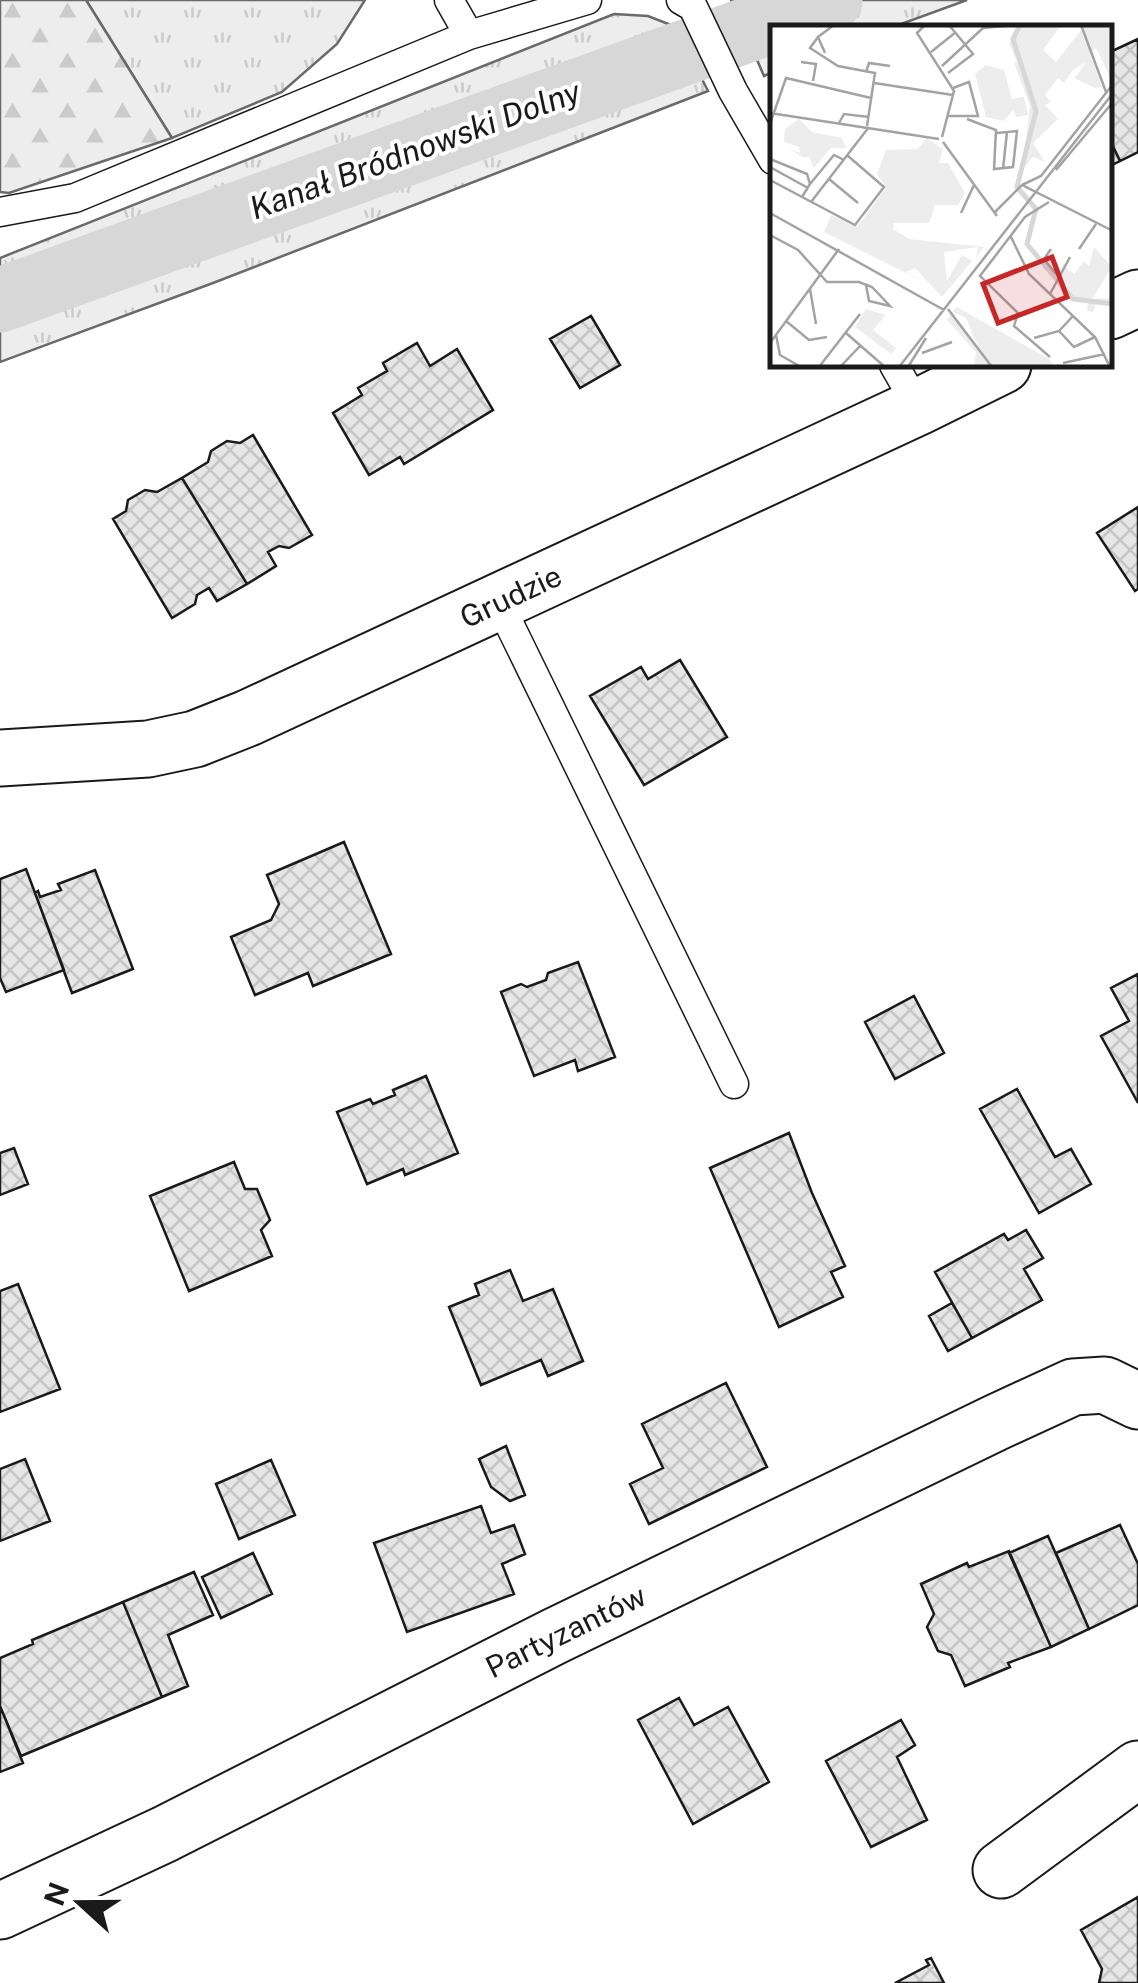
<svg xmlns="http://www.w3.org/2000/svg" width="1138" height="1983" font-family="'Public Sans',sans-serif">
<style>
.grass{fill:url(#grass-tufts);stroke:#6a6a6a;stroke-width:2.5}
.forest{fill:url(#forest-firs);stroke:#6a6a6a;stroke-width:2.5}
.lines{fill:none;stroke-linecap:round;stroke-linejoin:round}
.canal{stroke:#d7d7d7;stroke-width:65}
.building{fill:url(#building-cross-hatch);stroke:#1a1a1a;stroke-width:2.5}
.lane-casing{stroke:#1a1a1a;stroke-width:31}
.street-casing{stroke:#1a1a1a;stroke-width:59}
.lane{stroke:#fff;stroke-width:28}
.street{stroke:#fff;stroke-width:55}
.labels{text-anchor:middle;stroke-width:8;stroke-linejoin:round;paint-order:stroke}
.street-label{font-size:30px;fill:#1a1a1a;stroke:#fff}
.water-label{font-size:32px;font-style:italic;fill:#1a1a1a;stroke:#fff}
.inset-river{fill:none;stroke:#d7d7d7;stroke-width:5}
.inset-road{fill:none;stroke:#a3a3a3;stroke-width:2.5}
.view{fill:#c62828;fill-opacity:0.15;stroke:#c62828;stroke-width:5}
.inset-edge{fill:none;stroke:#1a1a1a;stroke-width:5}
</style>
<defs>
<pattern id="grass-tufts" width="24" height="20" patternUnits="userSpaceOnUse" patternTransform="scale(2.5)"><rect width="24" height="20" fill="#ededed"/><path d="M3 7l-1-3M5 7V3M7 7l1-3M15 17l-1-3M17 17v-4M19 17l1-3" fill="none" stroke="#cbcbcb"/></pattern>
<pattern id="forest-firs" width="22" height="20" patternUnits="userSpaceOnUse" patternTransform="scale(2.5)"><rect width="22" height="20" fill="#ededed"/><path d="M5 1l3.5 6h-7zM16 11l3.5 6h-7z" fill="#cbcbcb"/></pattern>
<pattern id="building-cross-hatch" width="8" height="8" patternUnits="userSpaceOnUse" patternTransform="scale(2.5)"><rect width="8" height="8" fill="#e6e6e6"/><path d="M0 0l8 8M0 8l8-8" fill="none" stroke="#c5c5c5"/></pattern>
</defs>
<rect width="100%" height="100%" fill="#fff"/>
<path class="grass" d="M86,0h279l-28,44 -55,48 -110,46z
M731,0h236l-74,27 -120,1v44l-9,4z
M614,14l34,2 28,11 32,64 -495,192 -213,79v-104z"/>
<path class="forest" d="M0,0h86l86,138 -163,55 -9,-1z"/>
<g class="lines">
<path class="canal" d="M0,300l830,-300"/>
</g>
<path class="building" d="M1138,39v113l-18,9 -10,-21v-88z
M1110,140l10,21 -10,5z
M591,316l29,49 -40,23 -30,-49z
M417,343l13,23 27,-17 36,61 -89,54 -4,-7 -31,18 -36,-62 29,-18 -4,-7 29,-17 -4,-8z
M253,435l59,100 -23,13 -10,-2 -11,6 8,14 -29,18 -65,-106 26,-16 3,-11 16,-10 13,2z
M182,478l65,106 -30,17 -8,-13 -12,7 -2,9 -23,14 -59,-99 13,-8 2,-11 17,-10 12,2z
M1138,507v82l-3,2 -38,-58z
M680,660l47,77 -83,48 -54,-89 51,-29 7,12z
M344,842l47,112 -78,32 -5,-13 -53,22 -24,-58 40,-17 8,-16 -12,-29z
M26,869l38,101 -58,22 -6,-14v-99z
M95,870l38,99 -61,24 -37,-100 3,-2 2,6 21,-7 -3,-6z
M578,962l37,95 -37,14 -3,-11 -41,16 -33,-84 20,-8 6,3 19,-7 2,-7z
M1138,974v129l-37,-67 28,-15 -18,-33z
M914,996l30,57 -49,26 -30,-57z
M426,1076l32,77 -53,22 -2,-6 -36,15 -30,-72 33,-13 3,5 22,-9 -2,-5z
M1017,1089l38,68 16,-8 20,35 -52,29 -59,-104z
M789,1133l23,60 33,73 -14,6 12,25 -64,30 -69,-159z
M14,1148l14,36 -28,11v-42z
M234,1162l11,27h12l13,31 -9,10 11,26 -83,35 -39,-95z
M1026,1230l17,28 -19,11 18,31 -70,38 -37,-66 69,-38 4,6z
M510,1270l13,31 30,-12 30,72 -35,15 -7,-16 -60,25 -32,-78 30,-12 -4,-11z
M18,1284l42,105 -60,23v-121z
M952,1303l20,35 -24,13 -19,-35z
M726,1383l41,84 -118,57 -19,-40 33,-16 -21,-44z
M506,1446l19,49 -15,6 -19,-14 -12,-28z
M25,1459l25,62 -50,20v-72z
M271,1460l24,55 -56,24 -23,-55z
M481,1506l10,27 23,-8 11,29 -23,10 12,30 -107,38 -33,-89z
M1120,1525l18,39v41l-49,24 -33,-76z
M1048,1536l41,93 -38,18 -42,-94z
M1009,1551l42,96 -43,16 2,4 -45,19 -14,-31 -13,-4 -11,-24 7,-13 -13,-30 46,-21 2,4z
M253,1553l19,41 -51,24 -19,-41z
M194,1572l19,43 -45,20 20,51 -26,11 -39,-95z
M123,1602l39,95 -141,59 -21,-50v-48l33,-14 -1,-4z
M679,1698l15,27 34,-18 41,75 -76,42 -55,-104z
M0,1706l23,57 -23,9z
M901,1720l14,25 -18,12 30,63 -56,27 -45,-86z
M1138,1897v86h-39l3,-14 -21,-39z
M931,1958l13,25h-49l34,-18 -3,-5z"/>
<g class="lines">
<g class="lane-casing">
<path id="lane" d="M449,0l20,35 118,-35
M681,0l12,7 40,84 40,69
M0,212l75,-14 394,-163
M894,365l24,42
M499,603l235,481"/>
</g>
<g class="street-casing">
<path id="street" d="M1110,311l28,-13
M0,758l148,-9 47,-10 53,-21 670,-311 85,-42
M1001,1870l137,-101
M0,1911l165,-77 390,-198 442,-214 76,-35 32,-2 33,16"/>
</g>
<use href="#lane" class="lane"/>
<use href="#street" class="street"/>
</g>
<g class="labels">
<g class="street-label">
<text transform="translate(511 597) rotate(-25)" y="10">Grudzie</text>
<text transform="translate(566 1632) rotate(-26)" y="10">Partyzantów</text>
</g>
<g class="water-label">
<text transform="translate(415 150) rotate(-20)" y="11">Kanał Bródnowski Dolny</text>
</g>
</g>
<g transform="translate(770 25)">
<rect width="342" height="342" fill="#fff"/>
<path d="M252,0h39l-18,25 13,12 25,-32 21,57 -7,1 -25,-12 5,2 11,-16 -13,8 -9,13 -6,-5 -13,17 6,7 -14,7 -28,-66zM312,0h30v56l-16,-33 -7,6zM324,222l18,20 -20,32 20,-1v8l-16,-3 -3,9 -6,-1 1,-8 -17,-3 -13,-27 6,-7 10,8 10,-13 5,5z" fill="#ededed"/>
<path d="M249,36l18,47 6,-5 15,16 -25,24 12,19 -12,-5 -11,13 8,-64 -16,-43zM29,94l13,13 30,6 4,10h-15l-17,20 -5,-11h-7l-12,-8 10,4 -1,-6 -15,-5 1,-13zM156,113l17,11 -4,14h9l17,30 -7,12h-23l-6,18h-35l-1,6 16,10 75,8 -8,11 2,-11 -34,5 3,29 15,-26 10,6 -30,36 -27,-29 -9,4 18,10 -100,-50 7,-17 27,11 28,-39 -9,-13 9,-24 32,-1zM187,282l92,52 6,8h-81l2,-15 -29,-32 4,-6 28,35 -13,-31 -14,-7z" fill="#ededed"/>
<path d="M96,284l20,6 -13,15 23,18 -5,6 -36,-27z" fill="#ededed"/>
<path d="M216,40l18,5 8,29 12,-2 4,18 -12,2 -3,-7 -9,11 -18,-4 -11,-43z" fill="#ededed"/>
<path class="inset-river" d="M250,0l-7,14 23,72 -19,76 19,22 -9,35 46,55 40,5"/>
<path class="inset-road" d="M155,0l-8,8 37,58 -12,46M311,0l25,67M48,12l-8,11 28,18 37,7 -8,53M161,27l25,-20M55,28l-7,-16 16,-12M31,37l15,2 -3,17M172,41l41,-38 31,-3M96,47l3,-9 21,3M178,48l25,-19 -24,-29M104,58l79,12M0,88l169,26M177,91h31l-9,-34 -16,6M197,94l29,11 -2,39 19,-2 4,-36 -20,2M69,98l5,-9 25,3M0,99l16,-46 85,20M173,117l54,74M0,134l37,15 3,10 -8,13M0,142l38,21M233,144l4,-37M286,145l57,-68M59,154l29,24M0,155l85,45 29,-38 -36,-31M40,159l24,-29 10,5M252,160l19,-9 72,-92M41,177l58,-75M279,177l-24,15 -45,59 38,37 -4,13 36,31M0,188l174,97M191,188l13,-28M224,188l28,-28 91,46M0,210l28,15 29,32h32l13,5 18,19 -21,-5 -3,-16M240,210l19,39 66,63 15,30M281,224l-7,10 12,15M309,224l17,-25M40,264l6,35M280,269l20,-37M178,284l44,58M16,296l23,19 18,-3M289,306l15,16 21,-10M76,308l39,34M6,310l4,20 21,12M264,313l25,-7 14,-15M0,318l69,-94M152,328l30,-11M293,338l42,-9M49,342l41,-53M70,342l21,-22M129,342l214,-274M138,342l18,-29"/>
<path class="view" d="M282,232l15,40 -69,26 -15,-39z"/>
<rect width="342" height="342" class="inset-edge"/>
</g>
<g transform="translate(80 1903) rotate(291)" stroke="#ffffff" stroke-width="8" paint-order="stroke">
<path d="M0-8L18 38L0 25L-18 38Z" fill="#1a1a1a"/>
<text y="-15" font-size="28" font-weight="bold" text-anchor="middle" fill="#1a1a1a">N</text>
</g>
</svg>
